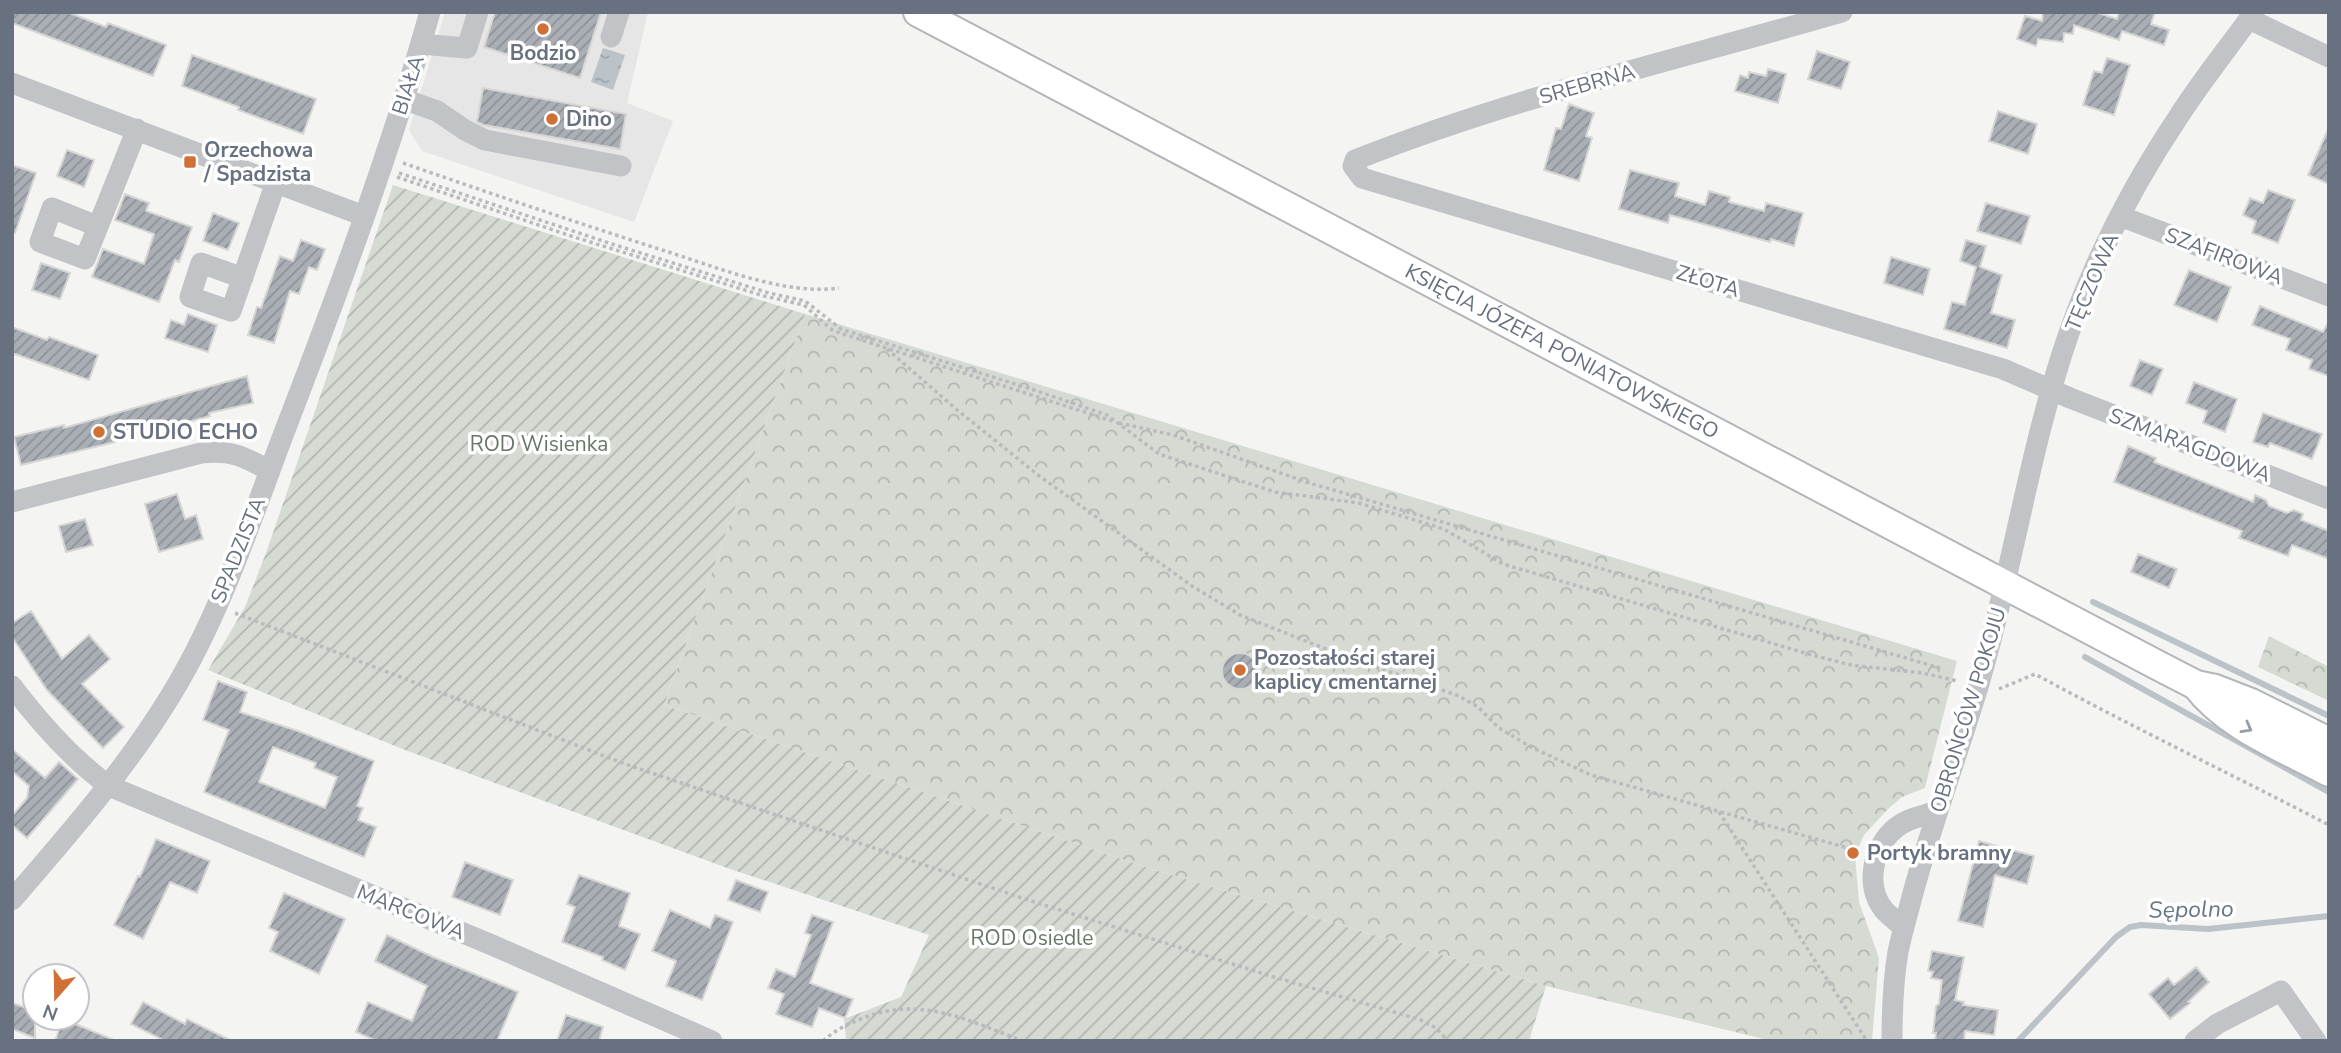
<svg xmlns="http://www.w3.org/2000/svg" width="2341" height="1053" font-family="'Nunito Sans',sans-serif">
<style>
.built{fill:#e5e6e5}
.forest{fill:url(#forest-crowns)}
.garden{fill:url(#garden-furrows)}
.water{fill:url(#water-ripples)}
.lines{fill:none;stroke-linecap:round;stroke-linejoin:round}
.stream{stroke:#bbc2c8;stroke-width:6}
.building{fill:url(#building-hatch);stroke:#d6d6d4;stroke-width:2;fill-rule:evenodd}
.major-casing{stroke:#b2b5b9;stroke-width:32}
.path{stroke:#b8babd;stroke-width:3.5;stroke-dasharray:3.5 3.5;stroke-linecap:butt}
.minor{stroke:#c1c3c7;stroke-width:21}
.major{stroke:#fff;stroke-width:28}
.oneway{stroke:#959ca6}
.poi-dot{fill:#d07037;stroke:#fff;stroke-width:2.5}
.labels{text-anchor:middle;stroke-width:7;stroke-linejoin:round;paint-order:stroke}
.poi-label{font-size:21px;font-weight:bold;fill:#677180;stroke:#fff;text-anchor:start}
.street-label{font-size:21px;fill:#677180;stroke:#fff}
.park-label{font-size:21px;fill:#667865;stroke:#fff}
.water-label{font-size:23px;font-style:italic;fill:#687883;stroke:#fff}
</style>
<defs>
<pattern id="forest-crowns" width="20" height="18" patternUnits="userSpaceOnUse" patternTransform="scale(1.75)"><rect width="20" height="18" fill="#d5dbd3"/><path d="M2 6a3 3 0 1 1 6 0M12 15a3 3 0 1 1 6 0" fill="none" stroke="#b1b6b0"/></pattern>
<pattern id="garden-furrows" width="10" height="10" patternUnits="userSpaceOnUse" patternTransform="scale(1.75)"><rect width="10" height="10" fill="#d5dbd3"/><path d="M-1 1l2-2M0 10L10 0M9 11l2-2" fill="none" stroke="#b1b6b0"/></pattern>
<pattern id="water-ripples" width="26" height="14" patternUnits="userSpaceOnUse" patternTransform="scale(1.75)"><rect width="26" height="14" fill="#bbc2c8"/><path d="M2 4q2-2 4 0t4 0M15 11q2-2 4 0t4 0" fill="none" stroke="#9ca2a8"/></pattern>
<pattern id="building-hatch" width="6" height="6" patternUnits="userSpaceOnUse" patternTransform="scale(1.75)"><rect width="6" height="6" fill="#aaaeb5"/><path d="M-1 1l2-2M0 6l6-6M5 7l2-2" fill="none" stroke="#8e9298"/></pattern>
</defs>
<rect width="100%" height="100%" fill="#f4f5f2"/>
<path class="built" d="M445,12h203l-21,91 46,18 -39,101 -212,-71 -13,-21z"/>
<path class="forest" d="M805,314l1152,347 -32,127 -23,9 -14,12 -24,26 -9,20 4,47 20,56 -7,83h-100l-226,-55 -395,-117 -487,-164z
M2269,636l60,31v34l-71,-34z"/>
<path class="garden" d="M393,185l412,129 -141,391 487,164 395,117 -17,55h-683l-2,-22 57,-22 28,-62 -199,-66 -325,-119 -197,-80 37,-63 21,-54z"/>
<path class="water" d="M603,48l22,7 -12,35 -22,-8z"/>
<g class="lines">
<path class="stream" d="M2093,602l236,114
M2085,657l244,135
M2018,1041l98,-104 14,-10 11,-2 67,4 121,-13"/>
</g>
<path class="building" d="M12,12h55l39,15 2,-4 58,22 -13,31 -141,-53z
M495,12h106l-21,66 -96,-31z
M2043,12h52l22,7 2,-7h36l-4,12 18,6 -5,15 -42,-14 -3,9 -45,-15 -1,9 -9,-1 -1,9 -25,-3 -2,7 -19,-7 8,-23 17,5z
M1817,51l33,11 -9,27 -33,-10z
M192,55l124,44 -13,35 -65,-24 1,-3 -57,-21z
M2107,58l23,7 -16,50 -31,-10 11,-34 8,2z
M1768,69l18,5 -8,29 -43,-12 5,-16 8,3 1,-6 17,4z
M483,88l143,26 -6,35 -136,-24 -7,-3z
M1569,104l25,9 -8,23 6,2 -13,43 -35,-11 12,-42 5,1z
M1998,111l39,13 -9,30 -39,-13z
M2329,127v57l-21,-9z
M67,150l27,10 -10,27 -27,-11z
M12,165l24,8 -21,60h-3z
M1630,170l49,13 -4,13 30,9 4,-14 21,6 -1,5 35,9 2,-8 37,10 -9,33 -23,-7 -1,3 -100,-27 -2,8 -49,-14z
M2268,190l27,10 -17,43 -26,-10 4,-12 -13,-6 7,-17 13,5z
M125,194l24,9 -3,8 46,16 -13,35 -4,-2 -16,42 -67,-25 11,-28 41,15 10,-30 -39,-14z
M1986,203l44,13 -9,28 -44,-13z
M213,213l26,10 -11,27 -25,-9z
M301,240l24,9 -8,21 -8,-3 -10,27 -9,-3 -16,52 -26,-8 9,-28 4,1 19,-52 13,5z
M1966,240l20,6 -6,21 22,8 -11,38 24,7 -8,28 -63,-19 8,-27 13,3 11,-38 -16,-6z
M1891,257l39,12 -7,26 -39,-12z
M41,263l29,10 -10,26 -28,-9z
M2189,270l42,17 -14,35 -43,-17z
M2260,306l63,26 6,-11v55l-20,-7 3,-9 -26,-10 4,-11 -38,-14z
M188,314l29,11 -9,27 -43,-14 6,-18 13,5z
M12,327l35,13 2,-3 49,18 -9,25 -77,-27z
M2140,360l23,9 -11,26 -22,-9z
M247,376l6,27 -44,10 1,3 -95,26 -94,23 -7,-28 50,-12v3z
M2194,382l43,17 -12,33 -22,-9 4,-12 -21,-8z
M2263,413l59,21 -10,25 -42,-16 -2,4 -15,-5z
M2128,446l28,12 -2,4 99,40 2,-7 11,5 3,6 18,7 7,-3 9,4 -2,6 28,11v28l-37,-14 -4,11 -49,-18 3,-7 -128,-49z
M177,494l8,25 11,-4 7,24 -44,13 -14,-48z
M85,519l8,26 -27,7 -7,-26z
M2138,554l39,15 -8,19 -38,-16z
M31,611l31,48 27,-24 21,24 -28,25 42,43 -21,21 -56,-58 -35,-53v-14z
M1222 671a18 18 0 1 1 36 0a18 18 0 1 1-36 0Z
M218,681l29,11 -7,20 58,19 76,30 -17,45 6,2 -5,12 18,7 -12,30 -160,-65 25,-62 -26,-10zM273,747l43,16 -2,5 23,9 -12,31 -66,-26z
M12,749l33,29 14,-16 19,17 -51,59 -15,-13v-9l15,-18 2,-12 -17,-15z
M156,839l54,22 -13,32 -27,-11 -27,57 -29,-14 24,-49 2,1z
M1979,841l55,15 -7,28 -32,-9 -12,52 -25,-6z
M465,862l48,18 -13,35 -48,-18z
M579,875l51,18 -11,33 21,8 -15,36 -23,-10 1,-3 -41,-15 13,-35 -8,-3z
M736,880l32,12 -8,20 -32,-12z
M284,893l61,26 -26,55 -49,-23 8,-19 -9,-4z
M670,910l40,18 5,-13 18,7 -31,78 -36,-14 10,-25 -24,-10z
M812,915l21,7 -23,61 43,16 -8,19 -26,-10 -7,19 -36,-13 8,-20 -16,-6 8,-19 19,8 16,-42 -6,-2z
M387,935l46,22 85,35 -21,49h-120l-21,-9 12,-30 44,19 15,-35 -52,-25z
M1932,951l32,6 -9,43 9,2 -1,3 35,5 -4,25 -29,-4 -1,10h-29l1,-8h-3l3,-27 3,-2 3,-24 -11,-2 2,-6 -5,-1z
M2196,967l13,15 -21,20 2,1 -20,16 -21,-25 19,-16 6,7z
M143,1002l42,22 2,-5 45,22h-67l-34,-17z
M12,1003l23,8v27l-23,-9z
M566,1015l37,12 -4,14h-42z
M63,1019l51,21v1h-59z"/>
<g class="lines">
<g class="major-casing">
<g id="major">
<path id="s1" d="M918,12l1243,655 35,18 19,4 36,14 78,39"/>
<path d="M2196,685c32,42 87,62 133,87"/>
</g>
</g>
<path class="path" d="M403,163c86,30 172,59 259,87 52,16 123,46 177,38
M399,173l213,71 157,49 36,8 36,28 193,61 73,25 52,39 116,38 84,11 85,26 59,35 309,91 39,10 71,8 36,8
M397,177l174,59 193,60 40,9 28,25 11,4 269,87
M887,349l69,60 82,66 154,111 48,29 91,36 128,45 19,11 21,21 32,19 60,28 267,76
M1119,423l54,12 133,47 634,186
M235,613l390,151 400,135 249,78 147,43 15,8 12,13
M1999,689l36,-15c97,53 196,100 294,151
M1719,812l148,229
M823,1041c13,-12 27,-18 43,-24 57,-21 103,4 157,24"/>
<path class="minor" d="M1842,12c-162,47 -329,85 -487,148l-2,6 9,12 641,191 67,29 259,101
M2249,19l80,38
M611,37l8,-25
M422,41l10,4 35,3 11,-36
M12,83l352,133
M403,99l34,12 28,19 20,10 136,26
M2120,216l209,80
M97,226l-45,-18 -12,34 45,17 52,-130
M243,278l-42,-15 -11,34 41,14 45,-129
M12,502l189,-49c31,-3 42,3 69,18
M12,686c28,37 60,73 97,100l383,159 220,96
M12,900c57,-66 114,-131 159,-205 48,-78 79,-172 111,-257 54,-140 107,-282 148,-426
M1904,928c-6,-6 -15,-12 -20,-18 -20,-24 -11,-65 13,-83 11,-9 26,-11 40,-16
M1892,1041c0,-29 1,-60 6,-89 4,-20 10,-39 15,-59 19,-70 44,-137 65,-206 35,-117 51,-239 91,-354 27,-77 65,-150 110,-217 23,-36 50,-69 75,-104
M2195,1041l22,-17 64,-33 35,50"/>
<use href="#major" class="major"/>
</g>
<defs><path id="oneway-chevron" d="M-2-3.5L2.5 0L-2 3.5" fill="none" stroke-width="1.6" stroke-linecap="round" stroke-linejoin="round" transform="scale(1.75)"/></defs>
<use class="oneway" href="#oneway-chevron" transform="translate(2247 728) rotate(29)"/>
<g class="poi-dot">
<circle cx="543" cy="29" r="7"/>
<circle cx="552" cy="119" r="7"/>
<rect x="183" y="155" width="14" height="14" rx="3.5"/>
<circle cx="99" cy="432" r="7"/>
<circle cx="1240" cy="670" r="7"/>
<circle cx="1853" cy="853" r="7"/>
</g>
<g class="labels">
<g class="poi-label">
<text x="543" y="60" text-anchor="middle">Bodzio</text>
<text x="566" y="126">Dino</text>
<text x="204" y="157">Orzechowa<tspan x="204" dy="24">/ Spadzista</tspan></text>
<text x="113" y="439">STUDIO ECHO</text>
<text x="1254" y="665">Pozostałości starej<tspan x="1254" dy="24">kaplicy cmentarnej</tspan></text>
<text x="1867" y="860">Portyk bramny</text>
</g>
<g class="street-label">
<text transform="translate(1587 84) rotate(-16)" y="7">SREBRNA</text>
<text transform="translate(408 85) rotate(-72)" y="7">BIAŁA</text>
<text transform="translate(2224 256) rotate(21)" y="7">SZAFIROWA</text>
<text transform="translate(1708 281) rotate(17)" y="7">ZŁOTA</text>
<text transform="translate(2092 282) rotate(-67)" y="7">TĘCZOWA</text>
<text dy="7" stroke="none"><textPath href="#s1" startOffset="728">KSIĘCIA JÓZEFA PONIATOWSKIEGO</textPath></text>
<text transform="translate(2190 445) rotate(21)" y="7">SZMARAGDOWA</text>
<text transform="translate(238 550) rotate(-68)" y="7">SPADZISTA</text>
<text transform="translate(1968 710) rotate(-73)" y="7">OBROŃCÓW POKOJU</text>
<text transform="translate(411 912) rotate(22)" y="7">MARCOWA</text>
</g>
<g class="park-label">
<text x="539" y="451">ROD Wisienka</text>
<text x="1032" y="945">ROD Osiedle</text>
</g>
<g class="water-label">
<text transform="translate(2191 909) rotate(-1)" y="8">Sępolno</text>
</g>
</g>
<rect width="2341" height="1053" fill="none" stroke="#677180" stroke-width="28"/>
<g transform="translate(56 997) rotate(200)"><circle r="33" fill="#ffffff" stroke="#c2c6cc" stroke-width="2"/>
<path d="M0-5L12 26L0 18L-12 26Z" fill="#d07037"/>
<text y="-10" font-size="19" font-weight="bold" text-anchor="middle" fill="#677180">N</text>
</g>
</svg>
